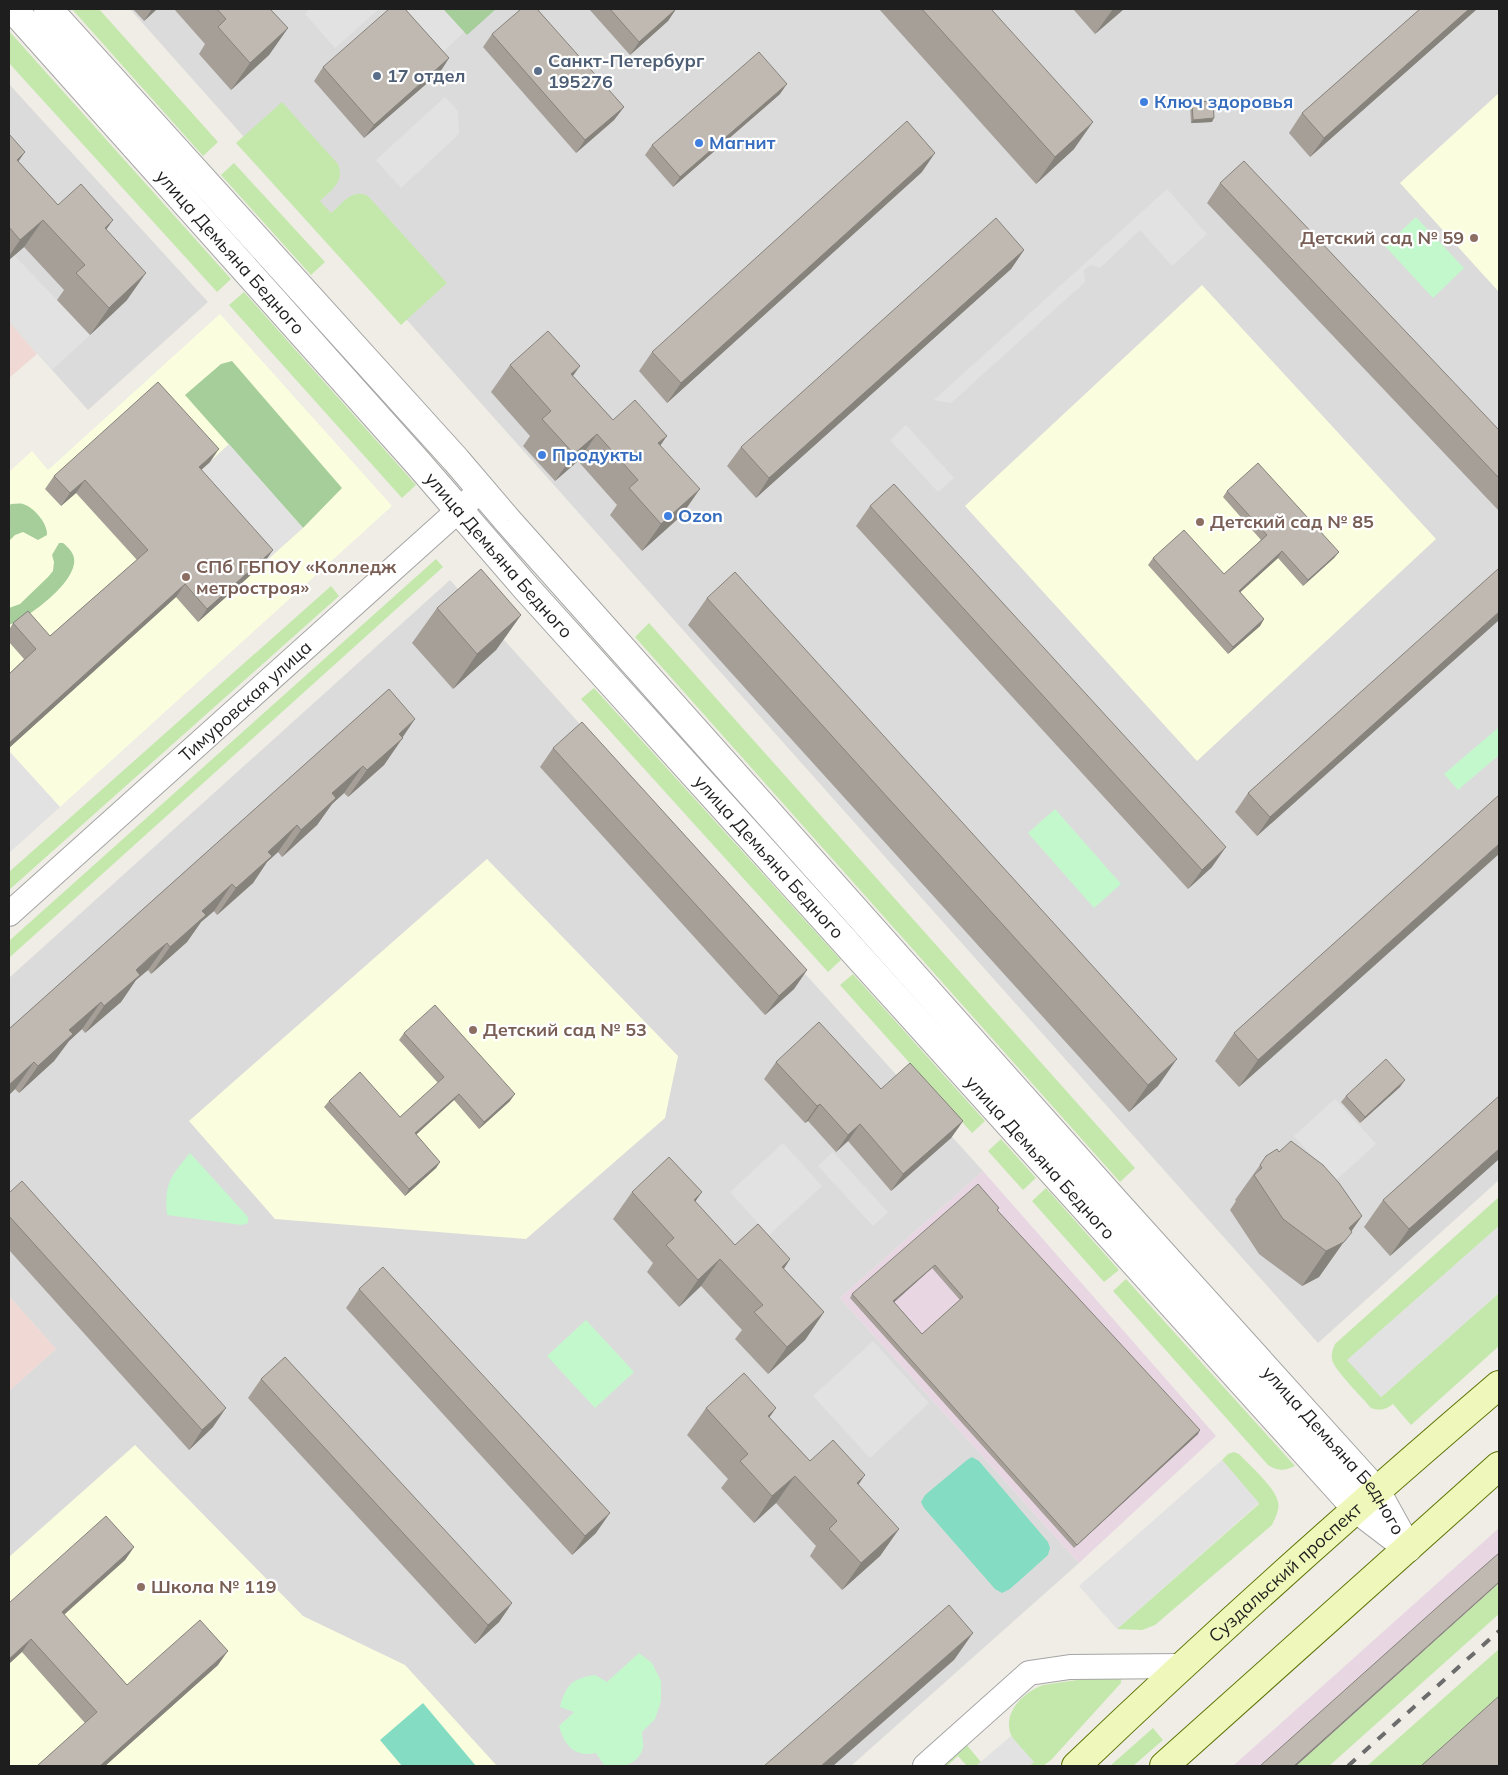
<svg xmlns="http://www.w3.org/2000/svg" width="1508" height="1775" font-family="Mulish,sans-serif">
<style>
.residential{fill:#dcdbdb}
.commercial{fill:#f0d8d4}
.industrial{fill:#e8d7e3}
.education{fill:#fbfede}
.grass{fill:#c4e8ac}
.forest{fill:#a5ce9a}
.park{fill:#c3f8cc}
.pitch{fill:#84ddc2}
.parking{fill:#e2e2e2}
.lines{fill:none;stroke-linecap:round;stroke-linejoin:round}
.minor-casing{stroke:#a5a5a5;stroke-width:26}
.tertiary-casing{stroke:#a5a5a5;stroke-width:30}
.secondary-casing{stroke:#5e7407;stroke-width:30}
.minor{stroke:#fff;stroke-width:24}
.tertiary{stroke:#fff;stroke-width:28}
.secondary{stroke:#eff8ba;stroke-width:28}
.rail{stroke:#6c6c6c;stroke-width:4;stroke-dasharray:10 10;stroke-linecap:butt}
.wall{fill:#a59f98;fill-rule:evenodd}
.shaded-wall{fill:#86827c}
.building{fill:#c0b9b1;stroke:#86827c;fill-rule:evenodd}
.service-dot{fill:#5c6f8a;stroke:#fff;stroke-width:2}
.shop-dot{fill:#3f7fe0;stroke:#fff;stroke-width:2}
.education-dot{fill:#8d6e63;stroke:#fff;stroke-width:2}
.labels{text-anchor:middle;stroke-width:4.5;stroke-linejoin:round;paint-order:stroke}
.service-label{font-size:18px;font-weight:bold;fill:#4e5e75;stroke:#fff;text-anchor:start}
.shop-label{font-size:18px;font-weight:bold;fill:#366cbe;stroke:#fff;text-anchor:start}
.education-label{font-size:18px;font-weight:bold;fill:#785e54;stroke:#fff;text-anchor:start}
.street-label{font-size:18px;fill:#1e1e1e;stroke:#fff}
</style>
<rect width="100%" height="100%" fill="#efede5"/>
<path class="residential" d="M130,9h1369v1171l-181,163z
M9,84l199,218 -120,108 -79,-88z
M450,580l533,591 -143,127 239,265 -228,203h-842v-375l47,-42 -47,-53v-318z"/>
<path class="commercial" d="M9,322l28,32 -28,24z
M9,1296l47,53 -47,42z"/>
<path class="industrial" d="M983,1171l233,265 -137,127 -239,-265z
M1499,1528v55l-203,183h-63z"/>
<path class="education" d="M1499,93v199l-99,-109z
M1202,285l234,254 -239,222 -232,-255z
M220,314l172,192 -332,301 -51,-56v-279l23,-21 16,19z
M487,859l191,197 -13,62 -139,121 -251,-20 -86,-98z
M135,1445l168,171 102,49 92,101h-488v-209z"/>
<path class="grass" d="M72,9h27l119,133 -15,14z
M9,31l222,248 -14,13 -208,-229z
M282,102l56,62c7,18 -6,25 -18,37l11,12c12,-9 20,-25 37,-17l79,87 -46,42 -165,-182z
M234,163l91,99 -14,13 -90,-100z
M244,292l172,193 -14,13 -173,-193z
M436,559l7,8 -434,391v-17z
M331,586l8,10 -330,294v-18z
M649,623l486,545 -15,14 -485,-545z
M594,688l247,272 -13,12 -247,-273z
M853,974l132,147 -13,12 -132,-148z
M1001,1139l35,39 -13,12 -35,-39z
M1046,1188l73,82 -15,12 -72,-81z
M1499,1197v29l-151,134 33,37 118,-104v53l-88,79 -18,-21c-8,6 -13,7 -22,4 -8,-10 -38,-39 -39,-49 -1,-5 1,-10 3,-15z
M1126,1279l169,187c-11,5 -17,5 -27,-1l-155,-174z
M1234,1452l5,2c11,12 36,33 39,48 2,8 -3,16 -6,23l-117,100 -13,5 -25,-1 142,-125 -37,-44 6,-6z
M1499,1583v31l-170,152h-33z
M1499,1649v48l-77,69h-55z
M1118,1674l3,4v5l-70,77 -8,6h-14l4,-4c-6,-8 -18,-18 -22,-27 -9,-23 13,-43 32,-50z
M1153,1728l10,12 -30,26h-23z
M965,1743l16,19 -5,4h-9l-9,-10 -11,10h-8z"/>
<path class="forest" d="M443,9h53l-29,26z
M232,361l110,127 -39,40 -118,-133 36,-31z
M11,504c4,0 9,-1 12,0 11,3 25,20 24,31l-9,5 -15,-8 -8,3 -6,6v-35z
M59,543h4c5,4 10,9 11,15 4,24 -46,60 -65,67v-17l11,-4 28,-27 5,-6 1,-9 -2,-7z"/>
<path class="park" d="M1416,217l48,51 -31,30 -48,-52z
M1499,727v28l-41,35 -14,-16z
M1055,809l66,75 -27,24 -66,-75z
M190,1153l58,64v6l-6,2 -75,-10c-3,-32 4,-39 23,-62z
M586,1320l48,52 -39,36 -48,-52z
M639,1653l13,10 9,18v20l-6,18 -13,13c0,5 2,12 1,16 -5,18 -24,21 -39,17l-8,-12c-21,5 -32,-8 -37,-27l15,-14 -14,-5c6,-22 11,-28 35,-32l12,7z"/>
<path class="pitch" d="M972,1457l7,4 69,81 2,6 -2,7 -38,34 -8,4 -7,-4 -71,-81 -3,-6 4,-7 42,-35z
M423,1703l53,63h-74l-22,-26z"/>
<path class="parking" d="M310,9h69l-44,39 -30,-34z
M399,9h44l21,23 -24,23z
M445,97l13,14 1,23 -58,54 -25,-28z
M1167,189l40,45 -35,32 -32,-36 -40,38 -9,-3 -7,5 1,12 -134,121 -17,-3z
M14,255l76,80 -38,35 -43,-49v-61z
M906,425l48,53 -16,14 -48,-52z
M229,444l74,84 -39,35 -74,-83z
M9,751l51,56 -51,46z
M1335,1099l41,45 -41,37 -41,-45z
M783,1143l39,43 -53,49 -39,-43z
M833,1152l55,60 -15,14 -55,-60z
M1499,1226v67l-118,104 -34,-37z
M873,1341l56,62 -59,55 -57,-62z
M1222,1460l37,43 -142,126 -38,-43z
M1011,1736l23,26 -5,4h-53z"/>
<g class="lines">
<g class="minor-casing">
<g id="minor">
<path id="s1" d="M9,914l472,-424"/>
<path d="M925,1766l104,-93 41,-6 111,-1"/>
</g>
</g>
<g class="tertiary-casing">
<g id="tertiary">
<path id="s2" d="M13,9l405,454 109,126 830,920 51,39"/>
<path id="s3" d="M48,9l408,451 52,61 609,683 259,287 26,47"/>
</g>
</g>
<g class="secondary-casing">
<g id="secondary">
<path id="s4" d="M1076,1766c137,-131 279,-258 423,-381"/>
<path d="M1164,1766l335,-300"/>
</g>
</g>
<use href="#minor" class="minor"/>
<use href="#tertiary" class="tertiary"/>
<use href="#secondary" class="secondary"/>
<path class="rail" d="M1348,1766l151,-135"/>
</g>
<path class="wall" d="M133,9h24l-13,12z
M174,9h96l18,19 -19,27 -38,35 -32,-36 6,-10z
M589,9h87l-8,12 -38,34z
M879,9h112l83,140 -38,35z
M1073,9h51l-29,25z
M1420,9h57l-167,148 -21,-24 13,-20z
M492,34l132,73 -10,13 -38,33 -93,-106z
M449,58l-9,14 -76,66 -50,-57 9,-14z
M780,94l-107,93 -28,-32 7,-10z
M1192,102l20,20 -21,1 -1,-17z
M9,134l9,27 40,44 48,25 21,70 -37,35 -33,-35 7,-10 -40,-43 -15,13z
M922,172l-255,231 -28,-32 13,-19z
M1220,183l279,247v81l-292,-308z
M1024,250l-13,19 -255,229 -29,-32 14,-19z
M510,365l63,11 40,44 47,25 21,71 -39,35 -32,-36 7,-10 -39,-44 -23,20 -32,-35 7,-10 -39,-44z
M210,462l-9,8 63,93 -66,59 -22,-25 -167,151v-74l15,-15 -15,-17v-12l4,-7 37,13 87,-76 -61,-67 -15,13 -16,-17 9,-13z
M1227,491l112,61 -5,6 -31,28 -25,-28 -38,34 24,27 -4,7 -32,28 -80,-89 5,-7 71,16 37,-34 -38,-43z
M870,506l342,361 -24,22 -332,-363z
M1499,570v50l-242,216 -22,-24 13,-19z
M707,598l451,488 -29,26 -441,-487z
M437,608l84,7 -25,35 -43,39 -41,-46z
M389,689l14,49 -19,27 -36,32 -4,-4 -12,11 -15,21 -35,32 -4,-5 -11,10 -14,21 -36,32 -3,-4 -13,11 -14,20 -36,32 -3,-4 -12,10 -15,22 -36,31 -3,-4 -13,12 -15,20 -35,32 -4,-4 -6,6v-66z
M553,748l254,222 -13,19 -29,26 -225,-248z
M1499,795l-260,292 -24,-26 19,-28z
M404,1033l106,68 -31,28 -25,-29 -38,35 24,27 -4,6 -31,28 -81,-89 5,-6 71,16 38,-34 -39,-43z
M776,1062l105,27 82,32 -12,17 -60,53 -43,-50 -12,11 -28,-31 -3,2 -41,-44z
M1400,1087l-40,36 -19,-21 5,-6z
M1499,1096v63l-109,97 -26,-29 19,-27z
M1279,1152l83,64 -43,61 -17,9 -43,-32 -29,-44 6,-9 -1,-1 25,-35z
M632,1192l63,10 40,43 55,14 -6,10 40,43 -19,28 -37,34 -33,-35 7,-9 -41,-44 -22,21 -32,-35 6,-9 -40,-44z
M9,1193l204,234 -24,23 -180,-200z
M997,1210l201,224 -124,114 -224,-250 2,-4zM932,1268l28,32 -38,34 -28,-32z
M359,1289l237,244 -24,22 -226,-247z
M261,1379l251,224 -13,19 -24,22 -227,-246z
M706,1408l64,10 40,43 48,24 41,44 -19,27 -38,34 -32,-34 6,-10 -40,-43 -22,20 -33,-35 7,-9 -41,-44z
M134,1547l-9,13 -61,55 63,70 91,-20 -113,101h-68l48,-43 -63,-71 -13,-49z"/>
<path class="shaded-wall" d="M152,9h5l-13,12z
M676,9l-8,12 -38,34 9,-13z
M1113,9h11l-29,25z
M1469,9h8l-167,148 14,-19z
M288,28l-19,27 -38,35 19,-27z
M449,58l-9,14 -76,66 10,-13z
M787,84l-7,10 -107,93 7,-10z
M624,107l-10,13 -38,33 9,-13z
M1214,118l-2,4 -21,1 2,-3z
M1093,122l-19,27 -38,35 19,-27z
M25,152l-16,23 8,-15z
M935,153l-13,19 -255,231 14,-20z
M43,220l-19,27 -15,13v-4l11,-16z
M113,220l-19,27 11,-19z
M1024,250l-13,19 -255,229 13,-20z
M146,273l-19,27 -37,35 19,-27z
M580,366l-19,27 10,-19z
M597,434l-19,27 -23,20 19,-27z
M667,436l-19,27 10,-20z
M219,449l-9,13 -20,18 9,-13z
M85,480l-9,13 -15,13 9,-13z
M700,489l-19,27 -39,35 19,-27z
M273,550l-9,13 -66,59 9,-13z
M1282,551l-4,7 -44,40 5,-7z
M1339,552l-5,6 -31,28 5,-6z
M185,584l-9,13 -167,151v-5z
M1499,612v8l-242,216 13,-19z
M521,615l-25,35 -43,39 24,-35z
M1264,619l-4,7 -32,28 5,-7z
M415,719l-31,46 -36,32 19,-27 32,-36z
M363,766l-19,27 -12,11 -15,21 -35,32 19,-27 31,-37z
M297,825l-19,27 -11,10 -14,21 -36,32 19,-27 32,-36z
M1499,844v10l-260,233 19,-27z
M1226,847l-14,20 -24,22 14,-19z
M232,884l-18,27 -13,11 -14,20 -36,32 19,-27 32,-36z
M167,943l-19,27 -12,10 -15,22 -36,31 19,-27 32,-36z
M807,970l-13,19 -29,26 14,-19z
M101,1002l-19,27 -13,12 -15,20 -35,32 19,-27 31,-36z
M1177,1059l-19,27 -29,26 19,-27z
M34,1062l-19,27 -6,6v-10z
M1405,1080l-5,7 -40,36 5,-6z
M459,1094l-5,6 -44,40 5,-7z
M515,1094l-5,7 -31,28 5,-7z
M820,1104l-12,17 -3,2 12,-17z
M963,1121l-12,17 -60,53 12,-17z
M860,1124l-12,17 -12,11 12,-17z
M1499,1149v10l-109,97 19,-27z
M440,1162l-4,6 -31,28 4,-7z
M702,1192l-19,27 11,-19z
M1362,1216l-43,61 -17,9 24,-35z
M720,1259l-19,27 -22,21 19,-27z
M790,1259l-18,27 10,-19z
M935,1265l-3,3 -41,37 2,-4z
M824,1312l-19,28 -37,34 19,-27z
M226,1408l-13,19 -24,23 13,-20z
M776,1408l-19,27 11,-19z
M1200,1430l-2,4 -124,114 3,-3z
M865,1475l-19,28 11,-20z
M795,1476l-19,27 -22,20 18,-27z
M610,1513l-14,20 -24,22 13,-19z
M899,1529l-19,27 -38,34 19,-27z
M134,1547l-9,13 -73,65 10,-13z
M1499,1582v1l-203,183h-2z
M512,1603l-13,19 -24,22 13,-19z
M973,1633l-19,27 -121,106h-12z
M31,1639l-9,13 -13,12v-5z
M228,1651l-10,14 -113,101h-5z"/>
<path class="building" d="M217,9h53l18,19 -38,35 -32,-36 8,-8z
M389,9h16l44,49 -75,67 -51,-58z
M521,9h16l87,98 -39,33 -93,-106z
M610,9h66l-37,33z
M922,9h69l102,113 -38,35z
M1420,9h49l-145,129 -22,-25z
M759,52l28,32 -107,93 -28,-32z
M1213,101l1,17 -21,2 -1,-18z
M907,121l28,32 -254,230 -29,-31z
M9,134l16,18 -8,8 41,45 23,-21 32,36 -8,8 41,45 -37,35 -33,-35 9,-8 -42,-45 -23,20 -11,-13z
M1244,161l255,269v48l-279,-295z
M996,218l28,32 -255,228 -28,-31z
M548,331l32,35 -9,8 42,46 22,-20 32,36 -9,7 42,46 -39,35 -32,-36 9,-8 -41,-46 -23,20 -32,-35 9,-8 -41,-46z
M158,382l61,67 -20,18 74,83 -66,59 -22,-25 -176,159v-69l27,-25 -23,-26 15,-12 22,25 98,-86 -63,-70 -15,13 -16,-17z
M1258,463l81,89 -31,28 -26,-29 -43,40 25,28 -31,28 -80,-89 31,-28 40,44 43,-39 -40,-44z
M894,484l332,363 -24,23 -332,-364z
M481,569l40,46 -44,39 -40,-46z
M1498,569l1,1v42l-229,205 -22,-24z
M735,572l442,487 -29,26 -441,-487z
M389,689l26,30 -16,15 4,4 -36,32 -4,-4 -31,27 4,5 -35,32 -4,-5 -29,27 4,4 -36,32 -4,-4 -30,27 4,4 -36,32 -3,-4 -16,13 -15,14 4,5 -36,31 -3,-4 -32,28 4,4 -35,32 -4,-4 -25,23v-56z
M582,722l225,248 -28,26 -226,-248z
M1499,795v49l-241,216 -24,-27z
M435,1005l80,89 -31,28 -25,-28 -44,39 25,29 -31,27 -80,-88 31,-29 40,45 44,-40 -40,-44z
M819,1022l62,67 29,-26 53,58 -60,53 -43,-50 -12,11 -28,-31 -3,2 -41,-44z
M1386,1059l19,21 -40,37 -19,-21z
M1499,1096v53l-90,80 -26,-29z
M1291,1141l32,24 16,18 23,33 -13,12 3,4 -8,10 -18,9 -43,-32 -29,-44 8,-7 -2,-3 6,-9 11,-7 2,3z
M669,1157l33,35 -8,8 41,45 23,-21 32,35 -8,8 42,45 -37,35 -33,-35 9,-7 -43,-46 -22,21 -32,-35 8,-7 -42,-46z
M22,1181l204,227 -24,22 -193,-214v-23z
M978,1184l21,24 -2,2 203,220 -123,115 -225,-251zM935,1265l28,32 -41,37 -29,-33z
M383,1267l227,246 -25,23 -226,-247z
M285,1357l227,246 -24,22 -227,-246z
M744,1373l32,35 -8,8 42,45 23,-21 32,35 -8,8 42,46 -38,34 -32,-34 8,-8 -42,-45 -23,20 -32,-35 8,-7 -42,-46z
M106,1516l28,31 -72,65 65,73 73,-65 28,31 -128,115h-63l60,-54 -66,-73 -22,20v-56z
M1499,1553v29l-205,184h-34l182,-163z
M949,1605l24,28 -152,133h-57z
M1499,1696v70h-78z"/>
<g class="service-dot">
<circle cx="538" cy="71" r="5"/>
<circle cx="377" cy="76" r="5"/>
</g>
<g class="shop-dot">
<circle cx="1144" cy="102" r="5"/>
<circle cx="699" cy="143" r="5"/>
<circle cx="542" cy="455" r="5"/>
<circle cx="668" cy="516" r="5"/>
</g>
<g class="education-dot">
<circle cx="1474" cy="238" r="5"/>
<circle cx="1200" cy="522" r="5"/>
<circle cx="186" cy="577" r="5"/>
<circle cx="473" cy="1030" r="5"/>
<circle cx="141" cy="1587" r="5"/>
</g>
<g class="labels">
<g class="service-label">
<text x="548" y="67">Санкт-Петербург<tspan x="548" dy="21">195276</tspan></text>
<text x="387" y="82">17 отдел</text>
</g>
<g class="shop-label">
<text x="1154" y="108">Ключ здоровья</text>
<text x="709" y="149">Магнит</text>
<text x="552" y="461">Продукты</text>
<text x="678" y="522">Ozon</text>
</g>
<g class="education-label">
<text x="1464" y="244" text-anchor="end">Детский сад № 59</text>
<text x="1210" y="528">Детский сад № 85</text>
<text x="196" y="573">СПб ГБПОУ «Колледж<tspan x="196" dy="21">метростроя»</tspan></text>
<text x="483" y="1036">Детский сад № 53</text>
<text x="151" y="1593">Школа № 119</text>
</g>
<g class="street-label">
<text dy="6" stroke="none"><textPath href="#s2" startOffset="326">улица Демьяна Бедного</textPath></text>
<text dy="6" stroke="none"><textPath href="#s2" startOffset="731">улица Демьяна Бедного</textPath></text>
<text dy="6" stroke="none"><textPath href="#s1" startOffset="318">Тимуровская улица</textPath></text>
<text dy="6" stroke="none"><textPath href="#s2" startOffset="1136">улица Демьяна Бедного</textPath></text>
<text dy="6" stroke="none"><textPath href="#s2" startOffset="1541">улица Демьяна Бедного</textPath></text>
<text dy="6" stroke="none"><textPath href="#s3" startOffset="1932">улица Демьяна Бедного</textPath></text>
<text dy="6" stroke="none"><textPath href="#s4" startOffset="285">Суздальский проспект</textPath></text>
</g>
</g>
<rect width="1508" height="1775" fill="none" stroke="#1e1e1e" stroke-width="20"/>
</svg>
